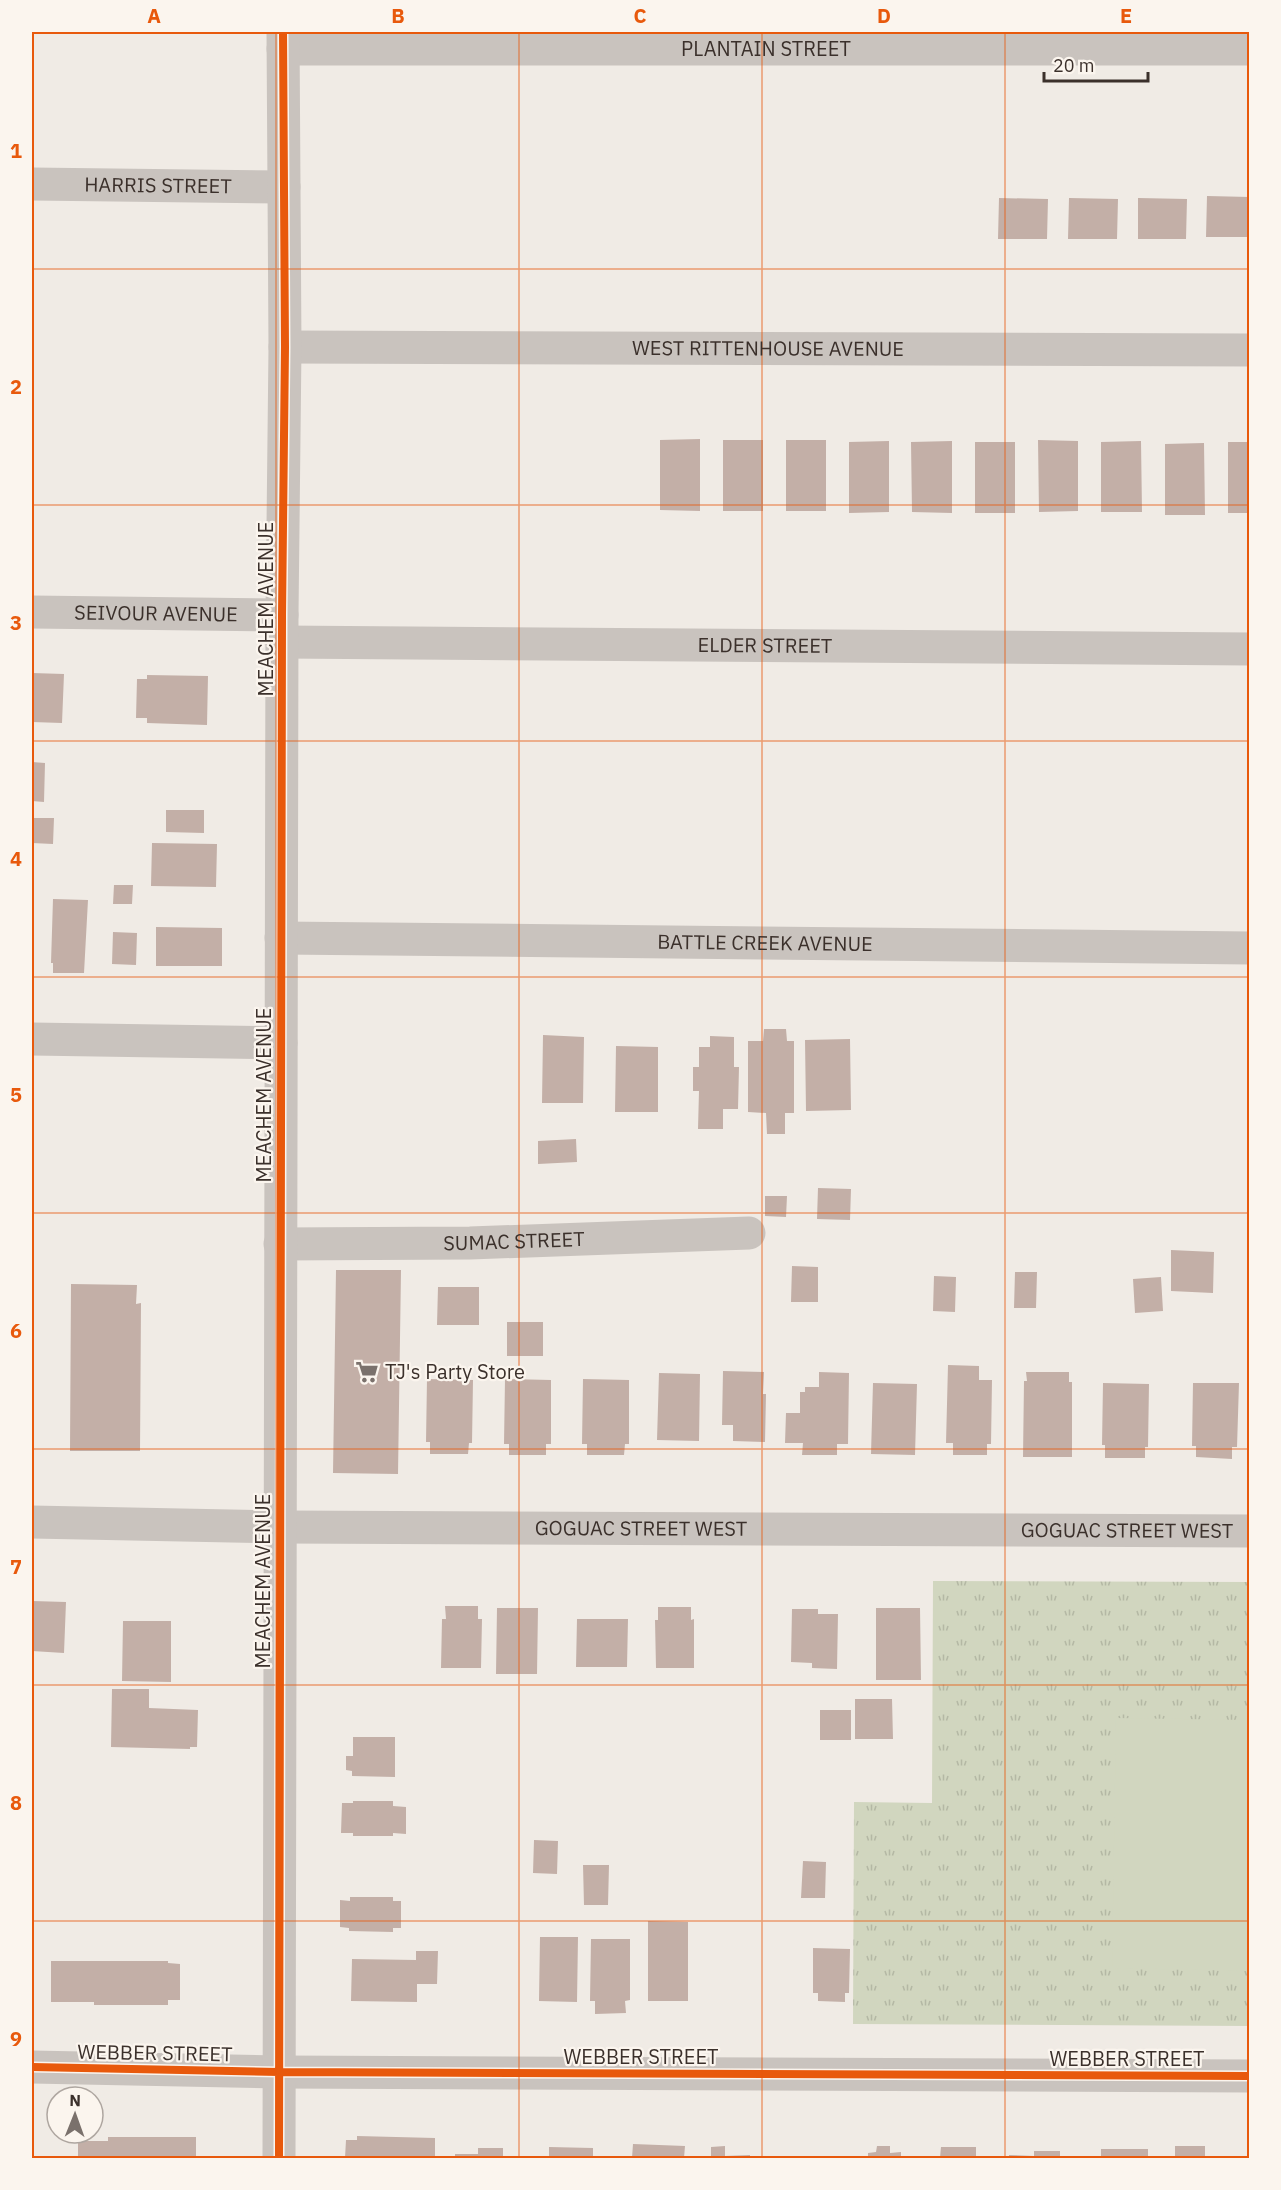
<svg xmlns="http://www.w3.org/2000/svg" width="1281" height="2190" font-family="'IBM Plex Sans',sans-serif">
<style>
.grass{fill:url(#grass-tufts)}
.pitch{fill:#d1d6bf}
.building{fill:#c3afa7}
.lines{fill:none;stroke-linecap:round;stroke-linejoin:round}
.minor{stroke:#c9c3be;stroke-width:33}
.cycleway-casing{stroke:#fbf5ee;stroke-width:11}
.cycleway{stroke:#e8590c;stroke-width:8}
.grid{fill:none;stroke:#e8590c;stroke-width:1.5;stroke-opacity:0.55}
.labels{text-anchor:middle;stroke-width:4.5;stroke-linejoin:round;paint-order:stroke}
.street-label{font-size:20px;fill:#3b302b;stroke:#fbf5ee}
.poi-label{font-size:20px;fill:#3b302b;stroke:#fbf5ee;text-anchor:start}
.neatline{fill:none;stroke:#e8590c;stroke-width:2}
.grid-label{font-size:20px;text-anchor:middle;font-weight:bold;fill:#e8590c}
</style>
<defs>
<pattern id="grass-tufts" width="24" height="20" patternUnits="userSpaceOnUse" patternTransform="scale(1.5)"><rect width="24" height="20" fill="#d1d6bf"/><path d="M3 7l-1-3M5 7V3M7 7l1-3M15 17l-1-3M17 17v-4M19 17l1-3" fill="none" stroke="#b4b8a4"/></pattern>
</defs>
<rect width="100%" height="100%" fill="#f0ebe5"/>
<path class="grass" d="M933,1581l316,1v444l-396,-2 1,-222 78,1z"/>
<path class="pitch" d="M1116,1718l133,2v251l-137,-3z"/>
<path class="building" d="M1207,196l43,1v40h-44z
M999,198l49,1 -1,40h-49z
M1069,198l49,1 -1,40h-49z
M1138,198l49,1 -1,40h-48z
M700,439v72l-40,-1v-70z
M723,440h40v71h-40z
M786,440h40v71h-40z
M1038,440l40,1v70l-39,1z
M889,441v71l-40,1v-71z
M952,441v72l-40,-1 -1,-70z
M1141,441l1,71h-41v-70z
M975,442h40v71h-40z
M1228,442h22v71h-22z
M1204,443l1,72h-40v-71z
M32,673l32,1 -2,49 -30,-1z
M147,675l61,1 -1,49 -60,-2v-5h-11l1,-39h10z
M32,762l13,1 -1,39 -12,-1z
M166,810h38v23l-38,-1z
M33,818h21l-1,26 -21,-1z
M152,843l65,1 -1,43 -65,-1z
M114,885h19l-1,19h-19z
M53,899l35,1 -4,73h-31v-10h-2z
M156,927l66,1v38h-66z
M113,932l24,1 -1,32 -24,-1z
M764,1029h22l1,12h7v72h-9v21h-18l-1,-21 -18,-1v-71h15z
M543,1035l41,2 -1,66h-41z
M710,1036l24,1v30h5l-1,42h-15v20h-25l1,-38h-6v-24h6v-20h11z
M850,1039l1,71 -45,1 -1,-71z
M616,1046l42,1v65h-43z
M576,1139l1,23 -39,2v-23z
M818,1188l33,1 -1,31 -33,-1z
M765,1196h22l-1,21 -21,-1z
M1171,1250l43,2 -1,41 -42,-2z
M792,1266l26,1v35h-27z
M336,1270h65l-3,204 -65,-1z
M1015,1272h22l-1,36h-22z
M934,1276l22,1 -1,35 -22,-1z
M1161,1277l2,34 -28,2 -2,-34z
M71,1284l66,1 -1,19 5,-1 -1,148h-70z
M438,1287h41v38h-42z
M507,1322h36v34h-36z
M948,1365l31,1v14h13l-1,64h-4v11h-34v-12h-7z
M723,1371l41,1 -1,22h3l-1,48 -32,-1v-16h-11z
M819,1372l30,1 -1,71h-11v11h-35l1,-12h-18l1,-30h14v-21h5v-5h14z
M1026,1372h43v10h3v75h-49l1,-76h3z
M659,1373l41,1 -1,67 -42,-1z
M427,1379l46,1 -1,63h-3l-1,11h-38v-12h-4z
M505,1379l46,1v64h-5v11h-37v-11h-5z
M583,1379l46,1v64h-4l-1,11h-37v-11h-5z
M873,1383l44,1 -2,71 -44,-1z
M1103,1383l46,1 -1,63h-3v11h-40v-13h-3z
M1193,1383h46l-2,64h-5v12l-36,-2v-11h-4z
M32,1601l34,1 -2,51 -32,-2z
M445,1606h33v13h4l-1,49h-40l1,-49h4z
M658,1607h33v13l3,-1v49h-38l-1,-48h3z
M497,1608h41l-1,66h-41z
M876,1608h44l1,72h-45z
M792,1609h26v5h20l-1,55 -25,-1v-5l-21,-1z
M577,1619h51l-1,48h-51z
M123,1621h48v61l-49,-1z
M112,1689h37v19l49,2 -1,37h-7v2l-79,-2z
M855,1699h37l1,40h-38z
M820,1710h31v30h-31z
M353,1737h42v40l-43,-1v-5l-6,-1v-14h7z
M353,1801h40v5l13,1v27l-13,-1v3h-40v-3h-12l1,-30h11z
M534,1840l24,1 -1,33 -24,-1z
M803,1861l23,1 -1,36h-24z
M583,1865h26l-1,40h-24z
M350,1897h43v4h8v27h-8v4l-44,-1v-3l-9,-1v-27l10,1z
M648,1921l40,1v79h-40z
M540,1937h38l-1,65 -38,-1z
M591,1939h39v61l-5,1 1,12 -31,1v-13h-5z
M813,1948l37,1 -1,44h-4v9l-27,-1v-8h-5z
M416,1951h22l-1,33h-20v18l-66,-1 1,-42 64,1z
M51,1961h117v2l12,1v36h-12v5h-74v-3h-43z
M357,2136l78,2v20h-90l1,-18h11z
M108,2137h88v21h-118v-17h30z
M633,2144l52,2 -1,12h-52z
M725,2146v10l25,-1v3h-47v-2h8v-9z
M877,2146h13v7l11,-1v6h-33v-5l8,-1z
M1175,2146h30v12h-30z
M549,2147l44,1v10h-44z
M941,2147h35v11h-36z
M478,2148h25v10h-48v-4h23z
M1101,2149h47v9h-47z
M1034,2151h26v7h-51v-3l25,1z"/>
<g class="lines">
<g class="minor">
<path id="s1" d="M283,49h967"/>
<path id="s2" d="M32,184l252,3"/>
<path id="s3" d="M285,347l965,3"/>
<path id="s4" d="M32,612l250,3"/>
<path id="s5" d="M282,642l968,7"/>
<path id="s6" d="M281,938l969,10"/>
<path d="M32,1039l249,4"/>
<path id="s7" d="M280,1244l190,-1 279,-10"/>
<path id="s8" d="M32,1522l248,5 970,4"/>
<path d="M32,2067l247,5 971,4"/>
<path d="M279,2158l3,-1543 3,-268 -2,-315"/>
</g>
<g class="cycleway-casing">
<path id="cycleway" d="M32,2067l247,5 971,4
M279,2158l3,-1543 3,-268 -2,-315"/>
</g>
<use href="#cycleway" class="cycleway"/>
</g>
<path class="grid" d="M276,32v2126M519,32v2126M762,32v2126M1005,32v2126M32,269h1218M32,505h1218M32,741h1218M32,977h1218M32,1213h1218M32,1449h1218M32,1685h1218M32,1921h1218"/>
<defs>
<g id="supermarket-bare" transform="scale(1.8)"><path d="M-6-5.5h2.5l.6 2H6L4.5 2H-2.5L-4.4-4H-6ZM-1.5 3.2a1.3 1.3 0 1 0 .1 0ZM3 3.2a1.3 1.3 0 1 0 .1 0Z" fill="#7a716c" stroke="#fbf5ee" stroke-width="2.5" paint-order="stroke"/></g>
</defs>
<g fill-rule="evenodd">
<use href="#supermarket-bare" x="367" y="1372"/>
</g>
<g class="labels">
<g class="street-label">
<text dy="7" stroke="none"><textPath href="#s1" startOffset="483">PLANTAIN STREET</textPath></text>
<text dy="7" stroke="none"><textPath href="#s2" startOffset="126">HARRIS STREET</textPath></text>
<text dy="7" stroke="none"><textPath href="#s3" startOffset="483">WEST RITTENHOUSE AVENUE</textPath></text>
<text transform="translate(266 609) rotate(-90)" y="7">MEACHEM AVENUE</text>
<text dy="7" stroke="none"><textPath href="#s4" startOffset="124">SEIVOUR AVENUE</textPath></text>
<text dy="7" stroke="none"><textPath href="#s5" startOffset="483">ELDER STREET</textPath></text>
<text dy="7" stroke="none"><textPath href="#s6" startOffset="484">BATTLE CREEK AVENUE</textPath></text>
<text transform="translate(264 1095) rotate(-90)" y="7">MEACHEM AVENUE</text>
<text dy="7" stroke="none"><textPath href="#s7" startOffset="234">SUMAC STREET</textPath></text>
<text dy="7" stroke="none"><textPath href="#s8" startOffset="609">GOGUAC STREET WEST</textPath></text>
<text dy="7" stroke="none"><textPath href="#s8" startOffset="1095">GOGUAC STREET WEST</textPath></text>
<text transform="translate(263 1581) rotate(-90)" y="7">MEACHEM AVENUE</text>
<text transform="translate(155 2053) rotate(1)" y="7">WEBBER STREET</text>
<text x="641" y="2064">WEBBER STREET</text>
<text x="1127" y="2066">WEBBER STREET</text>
</g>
<g class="poi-label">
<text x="385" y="1379">TJ's Party Store</text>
</g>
</g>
<rect width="1281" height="2190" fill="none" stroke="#fbf5ee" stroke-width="66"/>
<g transform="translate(75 2115) rotate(1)"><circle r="28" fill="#fbf5ee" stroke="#aea6a0" stroke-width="1.5"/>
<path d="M0-4.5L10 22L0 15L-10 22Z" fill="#7a716c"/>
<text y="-9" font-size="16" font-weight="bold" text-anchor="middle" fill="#3b302b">N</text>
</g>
<path d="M1044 72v9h104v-9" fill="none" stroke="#3b302b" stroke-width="3"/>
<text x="1053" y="72" font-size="18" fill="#3b302b" stroke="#fbf5ee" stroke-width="4.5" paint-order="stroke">20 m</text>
<rect x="33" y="33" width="1215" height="2124" class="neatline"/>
<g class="grid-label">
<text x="154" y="23">A</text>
<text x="398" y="23">B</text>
<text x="640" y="23">C</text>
<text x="884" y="23">D</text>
<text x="1126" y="23">E</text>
<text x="16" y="158">1</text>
<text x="16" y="394">2</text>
<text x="16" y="630">3</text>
<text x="16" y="866">4</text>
<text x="16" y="1102">5</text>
<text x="16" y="1338">6</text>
<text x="16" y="1574">7</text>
<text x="16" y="1810">8</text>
<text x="16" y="2046">9</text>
</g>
</svg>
